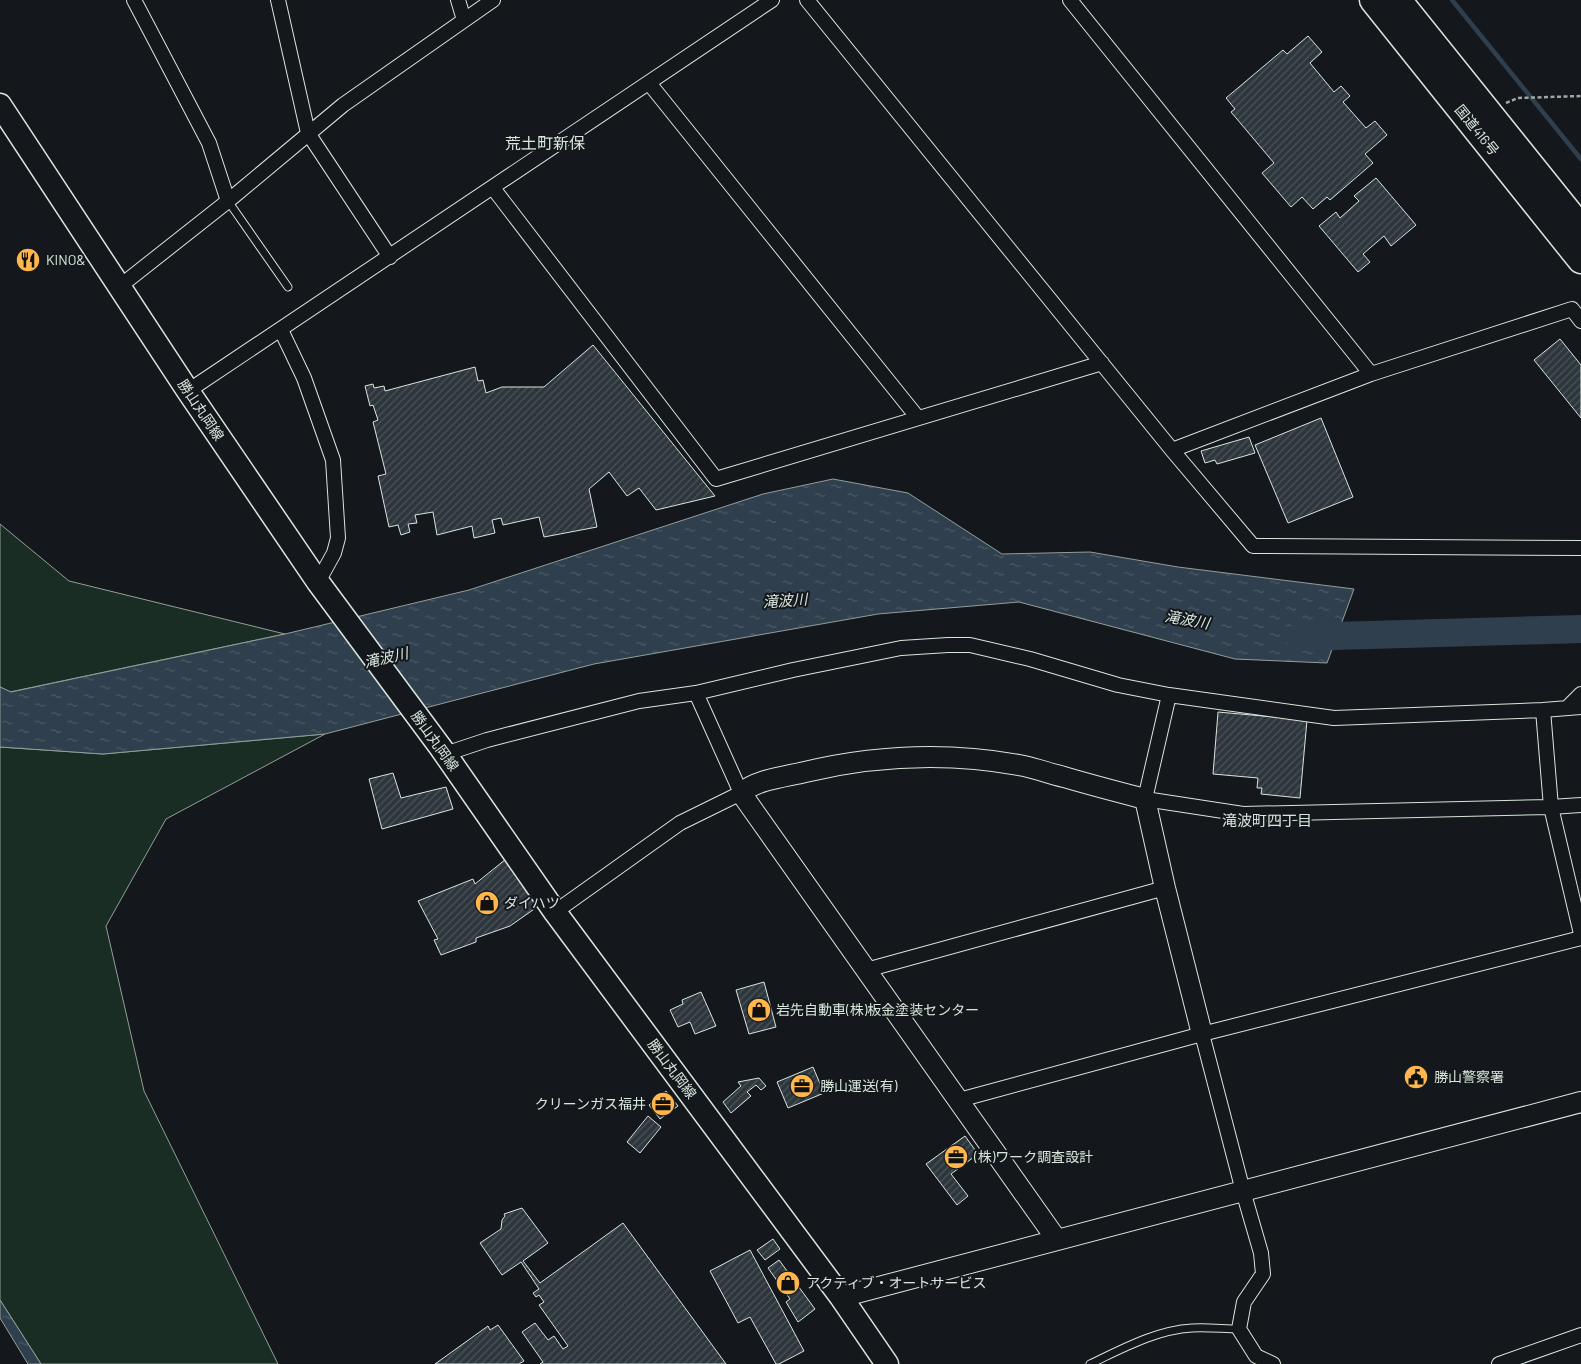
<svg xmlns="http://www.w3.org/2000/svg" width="1581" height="1364" font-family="Barlow,'Noto Sans JP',sans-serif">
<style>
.green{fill:#1a2d24;stroke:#939e99}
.water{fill:url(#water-ripples);stroke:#939e99}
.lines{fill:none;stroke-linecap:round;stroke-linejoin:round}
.stream{stroke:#2f3f4d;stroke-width:4.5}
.river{stroke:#2f3f4d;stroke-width:28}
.building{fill:url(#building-hatch);stroke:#d8e6dc}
.lane-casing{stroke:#d8e6dc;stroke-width:9}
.street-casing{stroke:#d8e6dc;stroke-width:16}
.secondary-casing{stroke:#d8e6dc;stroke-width:22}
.primary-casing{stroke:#d8e6dc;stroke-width:25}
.highway-casing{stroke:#d8e6dc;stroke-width:29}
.path{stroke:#9da8a2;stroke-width:2.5;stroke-dasharray:4 2.5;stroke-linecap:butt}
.lane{stroke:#14181c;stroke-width:7}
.street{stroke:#14181c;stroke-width:14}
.secondary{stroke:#14181c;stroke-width:20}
.primary{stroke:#14181c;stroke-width:22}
.highway{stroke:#14181c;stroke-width:26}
.labels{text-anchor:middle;stroke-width:4;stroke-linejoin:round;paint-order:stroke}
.street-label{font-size:14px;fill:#d8e6dc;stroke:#14181c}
.poi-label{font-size:14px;fill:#d8e6dc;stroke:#14181c;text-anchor:start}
.water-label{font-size:15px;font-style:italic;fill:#d8e6dc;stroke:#14181c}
.neighbourhood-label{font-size:15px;fill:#d8e6dc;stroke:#14181c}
.quarter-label{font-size:16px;fill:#d8e6dc;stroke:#14181c}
</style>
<defs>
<pattern id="water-ripples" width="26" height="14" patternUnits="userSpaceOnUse" patternTransform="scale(1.25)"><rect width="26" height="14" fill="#2f3f4d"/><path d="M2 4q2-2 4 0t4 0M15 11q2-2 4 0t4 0" fill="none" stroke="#4c5b66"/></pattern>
<pattern id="building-hatch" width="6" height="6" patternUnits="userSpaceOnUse" patternTransform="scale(1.25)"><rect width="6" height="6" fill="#2c363c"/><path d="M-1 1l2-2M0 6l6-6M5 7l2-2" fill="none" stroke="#4a5358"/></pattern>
</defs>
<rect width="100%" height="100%" fill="#14181c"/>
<path class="green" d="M0,524l69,57 216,53 -275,58 -10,-5z
M325,734l-159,85 -60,107 38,165 134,273h-237l-41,-64v-553l103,7z"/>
<path class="water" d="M833,479l75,14 94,61 88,-2 88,15 176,22 -27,74 -92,-4 -216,-57 -141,12 -284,50 -269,70 -222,20 -103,-7v-60l11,5 274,-58 184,-44 294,-96z
M0,1300l41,64h-13l-28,-46z"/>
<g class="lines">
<path class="stream" d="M1452,0l129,159"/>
<path class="river" d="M1300,637l281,-8"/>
</g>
<path class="building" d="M1308,36l14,16 -12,11 24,29 7,-6 9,10 -7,6 23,26 9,-7 12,14 -22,19 8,9 -43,37 -3,-3 -14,12 -11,-12 -11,10 -29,-34 12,-10 -43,-51 4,-3 -9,-11 57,-48 4,4z
M1376,178l40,47 -25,21 -7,-10 -21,18 7,8 -12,10 -39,-46 17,-14 4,6 19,-17 -5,-5z
M1560,339l21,26v53l-47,-58z
M593,345l122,151 -59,14 -17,-22 -12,8 -18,-24 -20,17 8,38 -53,10 -5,-20 -36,8 -2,-7 -9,2 3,13 -21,5 -2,-12 -35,9 -4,-23 -18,3 2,8 -9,1 2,8 -9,3 -3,-10 -9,2 -11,-51 8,-2 -13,-52 5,-2 -5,-15 -3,1 -5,-20 8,-2 1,4 10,-2 1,5 90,-24 3,14 5,-1 3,13 16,-6h42z
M1321,418l32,79 -65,26 -33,-78z
M1249,437l6,16 -38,11 -2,-4 -10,3 -4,-12z
M1218,712l89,8 -7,78 -39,-4 1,-6h-5l1,-10 -45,-4z
M393,773l8,25 45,-11 7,22 -71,20 -13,-50z
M506,859l34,46 -30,21 -34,12v4l-35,13 -7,-15 4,-1 -20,-38 55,-22 2,5z
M764,982l12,45 -27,7 -13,-44z
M701,992l15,34 -21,8 -5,-12 -12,5 -8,-17 13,-6 -1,-4z
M813,1067l11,26 -36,15 -11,-26z
M759,1078l7,8 -5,4 -5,-5 -9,7 4,4 -20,17 -8,-11 18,-16 -3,-4z
M666,1091l12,15 -18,13 -11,-14z
M648,1116l13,11 -21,26 -13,-11z
M965,1136l13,18 -27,20 17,22 -11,9 -31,-41z
M522,1208l26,35 -25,18 17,22 83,-60 103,141h-186l3,-2 -21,-30 13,-9 13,17 6,-4 9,13 5,-3 -29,-41 5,-3 -5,-7 -3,2 -3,-4 6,-4 -18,-27 -19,13 -22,-32 21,-14 1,-9 3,-4 -1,-2z
M773,1239l7,10 -15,11 -8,-10z
M750,1250l54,101 -25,13h-3l-26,-47 -12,6 -28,-52z
M779,1260l36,49 -17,13 -12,-20 4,-3 -22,-31z
M498,1325l26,36 -5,3h-84l53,-38 2,4z"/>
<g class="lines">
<g class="lane-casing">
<path id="lane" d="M228,201l60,86
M1090,1364c32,-15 66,-34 102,-36 16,-1 32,1 47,1"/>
</g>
<g class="street-casing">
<path id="street" d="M134,0l75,143 19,58
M278,0l30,133 82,124
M458,0l6,20
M807,0l365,450 81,96 328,2
M1070,0l301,374
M649,83l269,335
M493,188l223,291 386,-116
M119,287l109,-86 115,-96 150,-105
M281,330l23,48 29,82 5,78 -4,15 -16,29
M188,391l584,-391
M1172,450l199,-76 201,-65 9,12
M1169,695l-24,104 98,15 308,-7 30,-2
M1567,708l14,-14
M1543,710l8,97 30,127
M445,754l42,-14 152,-39 57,-8 97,-23 108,-22 47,-3h22l60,14 88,26 51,10 165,23 209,-8 38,-3
M555,912l125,-89 61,-30 -45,-100
M866,970l299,-82
M1202,1034l41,157 18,62 2,21 -19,28 -5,27 17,27 17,8
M959,1100l243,-66 379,-96
M1499,1364l82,-29"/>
</g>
<g class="secondary-casing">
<path id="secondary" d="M1057,1240l-316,-447c17,-14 43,-16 64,-21 72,-17 146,-20 219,-6 14,3 27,8 40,11 27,8 54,15 81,22l20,89 37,146
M841,1297l740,-195"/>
</g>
<g class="primary-casing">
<path id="primary" d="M0,105l188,286 130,191 123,166 114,164 286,385 46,67"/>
</g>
<g class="highway-casing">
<path id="highway" d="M1373,0l208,260
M1398,0l183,228"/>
</g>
<path class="path" d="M1506,103l12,-5 63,-2"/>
<use href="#lane" class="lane"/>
<use href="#street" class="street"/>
<use href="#secondary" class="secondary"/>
<use href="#primary" class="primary"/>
<use href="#highway" class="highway"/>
</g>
<defs>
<g id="restaurant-disc" transform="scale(1.25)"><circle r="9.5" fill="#ffb74d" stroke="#14181c"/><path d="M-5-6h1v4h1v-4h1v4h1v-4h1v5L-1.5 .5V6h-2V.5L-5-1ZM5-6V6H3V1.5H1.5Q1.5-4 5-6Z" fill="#111"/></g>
<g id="shop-disc" transform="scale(1.25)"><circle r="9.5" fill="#ffb74d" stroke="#14181c"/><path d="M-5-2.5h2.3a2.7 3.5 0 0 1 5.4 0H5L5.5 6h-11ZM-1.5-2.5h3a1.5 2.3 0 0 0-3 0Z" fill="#111"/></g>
<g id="civic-disc" transform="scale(1.25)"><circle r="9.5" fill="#ffb74d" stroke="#14181c"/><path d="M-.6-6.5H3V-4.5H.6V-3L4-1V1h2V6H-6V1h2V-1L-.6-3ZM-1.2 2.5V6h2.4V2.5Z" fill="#111"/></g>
<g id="office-disc" transform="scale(1.25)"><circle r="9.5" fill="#ffb74d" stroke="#14181c"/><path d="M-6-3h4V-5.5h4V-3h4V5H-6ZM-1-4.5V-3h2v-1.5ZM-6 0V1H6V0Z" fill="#111"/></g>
</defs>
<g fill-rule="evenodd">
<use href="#restaurant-disc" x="28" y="260"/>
<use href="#shop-disc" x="487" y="903"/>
<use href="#shop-disc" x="759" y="1010"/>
<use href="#civic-disc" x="1416" y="1077"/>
<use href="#office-disc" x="802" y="1086"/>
<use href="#office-disc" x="663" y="1104"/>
<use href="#office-disc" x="956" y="1157"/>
<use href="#shop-disc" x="788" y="1283"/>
</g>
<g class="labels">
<g class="street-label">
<text transform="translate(1477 130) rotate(51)" y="5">国道416号</text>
<text transform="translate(201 410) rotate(56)" y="5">勝山丸岡線</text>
<text transform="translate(435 741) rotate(54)" y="5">勝山丸岡線</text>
<text transform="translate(672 1069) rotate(53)" y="5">勝山丸岡線</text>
</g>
<g class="poi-label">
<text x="46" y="265">KINO&amp;</text>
<text x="504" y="908">ダイハツ</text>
<text x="776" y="1015">岩先自動車(株)板金塗装センター</text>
<text x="1434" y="1082">勝山警察署</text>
<text x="820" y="1091">勝山運送(有)</text>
<text x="646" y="1109" text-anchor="end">クリーンガス福井</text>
<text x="974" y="1162">(株)ワーク調査設計</text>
<text x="806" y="1288">アクティブ・オートサービス</text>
</g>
<g class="water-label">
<text transform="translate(785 601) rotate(-4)" y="5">滝波川</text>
<text transform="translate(1187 620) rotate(10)" y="5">滝波川</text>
<text transform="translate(386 658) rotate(-13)" y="5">滝波川</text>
</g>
<g class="neighbourhood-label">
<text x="1267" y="826">滝波町四丁目</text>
</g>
<g class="quarter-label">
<text x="545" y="149">荒土町新保</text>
</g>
</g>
</svg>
